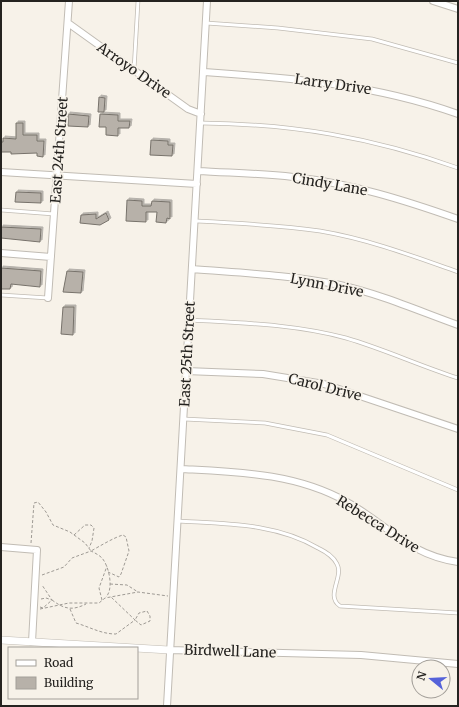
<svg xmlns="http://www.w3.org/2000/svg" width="459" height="707" font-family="Merriweather,serif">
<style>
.building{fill:#b7b1a9;stroke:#77726b;filter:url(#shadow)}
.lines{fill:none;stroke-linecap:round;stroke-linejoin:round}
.service-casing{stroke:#c1bcb4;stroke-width:4.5}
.minor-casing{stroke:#c1bcb4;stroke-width:8}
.tertiary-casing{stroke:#c1bcb4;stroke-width:8}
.path{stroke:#9e9a94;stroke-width:1;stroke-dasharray:3 2;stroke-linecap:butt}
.service{stroke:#fff;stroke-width:3}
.minor{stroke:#fff;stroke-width:6}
.tertiary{stroke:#fff;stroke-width:7}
.labels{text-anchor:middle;stroke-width:3.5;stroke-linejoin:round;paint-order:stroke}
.street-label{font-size:14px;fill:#252320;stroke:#f7f2e9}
</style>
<defs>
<filter id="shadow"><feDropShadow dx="2" dy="-2" stdDeviation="0" flood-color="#0004"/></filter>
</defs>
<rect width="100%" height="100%" fill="#f7f2e9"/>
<path class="building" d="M99,97l6,1 -1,14h-6z
M68,114l21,2 -1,11 -20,-1z
M100,114l18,1v6h12l-1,7h-11v8l-12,-1v-8h-7z
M16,123h7v12h14v6h7l-1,16 -6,-1v-3l-26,1v-2h-10v-10h2v-4l13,1z
M151,140l17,1v4h5l-1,11 -22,-1z
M16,192l25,1v10l-26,-1z
M127,200l15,1v5h9l1,-5 18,1v17l-3,-1 -1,5 -10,-1 1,-10h-11v10l-20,-1z
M106,213l3,7 -9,5 -20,-2 1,-8 15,-1v5z
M1,227l40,2 -1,13 -39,-4z
M1,268l40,3 -1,16 -29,-3 -1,5h-9z
M67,271l16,1 -2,21 -18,-1z
M63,307h11l-1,28 -12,-1z"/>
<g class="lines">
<g class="service-casing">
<path id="service" d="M206,23l72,5 94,11 86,24
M134,70l4,-69
M201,123c92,1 170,14 257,45
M1,210l53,4
M195,221c41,2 83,4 125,10 48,8 93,25 138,41
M1,295l47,3
M189,320c53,3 105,4 157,18 38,11 74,28 112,40
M184,419l81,4 62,12 131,55
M178,521c48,3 98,2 140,27 8,4 15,8 19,16 7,13 -12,32 3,42l118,7"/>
</g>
<g class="minor-casing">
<path id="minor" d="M433,1l25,8
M68,23l120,86 13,5
M204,72c88,6 170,12 254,42
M198,171c31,2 63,2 95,6 57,6 111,23 165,42
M1,172l196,12
M1,253l50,4
M192,269c49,4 99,6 148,16 40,9 79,26 118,40
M48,298l21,-297
M186,371l77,3 61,10 134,45
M181,469c57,3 115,4 166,33 40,22 61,53 111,60
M1,547l36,3 -5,92
M169,650l192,5 97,9
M167,706l40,-705"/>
</g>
<g class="tertiary-casing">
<path id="tertiary" d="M1,640l168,10"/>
</g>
<path class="path" d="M74,535l11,-10h6l3,3 -2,13 -3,7
M31,543l3,-40 4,-1 8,10 7,13 17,7 15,11 6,8c9,-5 24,-14 32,-16l3,2 3,14 -8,23 -2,3 -11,-5
M42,575l22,-8 8,-9 19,-7c4,2 8,4 11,7 7,8 12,31 4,39
M110,584l17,1 11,7
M41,599l5,-1 6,2 -10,-15
M102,600l-3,-12 8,-22
M40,607l3,1 9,-8c12,9 20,11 34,4
M40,609l29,-6h30l6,-5 33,-6 30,4
M70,609l6,14c14,4 25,11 40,11l19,-14 -24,-23
M147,611l3,5v5l-9,4 -6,-5 4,-7z"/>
<use href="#service" class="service"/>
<use href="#minor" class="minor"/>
<use href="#tertiary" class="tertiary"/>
</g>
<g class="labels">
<g class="street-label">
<text transform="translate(134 70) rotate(35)" y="5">Arroyo Drive</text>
<text transform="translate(333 84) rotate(8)" y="5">Larry Drive</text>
<text transform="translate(59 150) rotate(-86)" y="5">East 24th Street</text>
<text transform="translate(330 184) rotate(10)" y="5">Cindy Lane</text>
<text transform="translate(327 285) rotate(11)" y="5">Lynn Drive</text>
<text transform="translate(187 354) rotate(-87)" y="5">East 25th Street</text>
<text transform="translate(325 387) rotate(14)" y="5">Carol Drive</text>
<text transform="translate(378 524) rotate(32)" y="5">Rebecca Drive</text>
<text transform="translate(230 651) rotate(2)" y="5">Birdwell Lane</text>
</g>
</g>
<rect width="459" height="707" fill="none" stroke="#252320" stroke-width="4"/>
<rect x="8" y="647" width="130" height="52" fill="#f7f2e9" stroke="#a39f99"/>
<rect x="16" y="660" width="20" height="6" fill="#ffffff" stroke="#a39f99"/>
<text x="44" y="667" font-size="12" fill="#252320">Road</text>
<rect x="16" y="677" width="20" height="12" fill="#b7b1a9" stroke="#a39f99"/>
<text x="44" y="687" font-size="12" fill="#252320">Building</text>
<g transform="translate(431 679) rotate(288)"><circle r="19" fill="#f7f2e9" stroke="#a39f99"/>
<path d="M0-3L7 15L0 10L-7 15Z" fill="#5562d9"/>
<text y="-6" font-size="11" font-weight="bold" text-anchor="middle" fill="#252320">N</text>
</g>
</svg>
